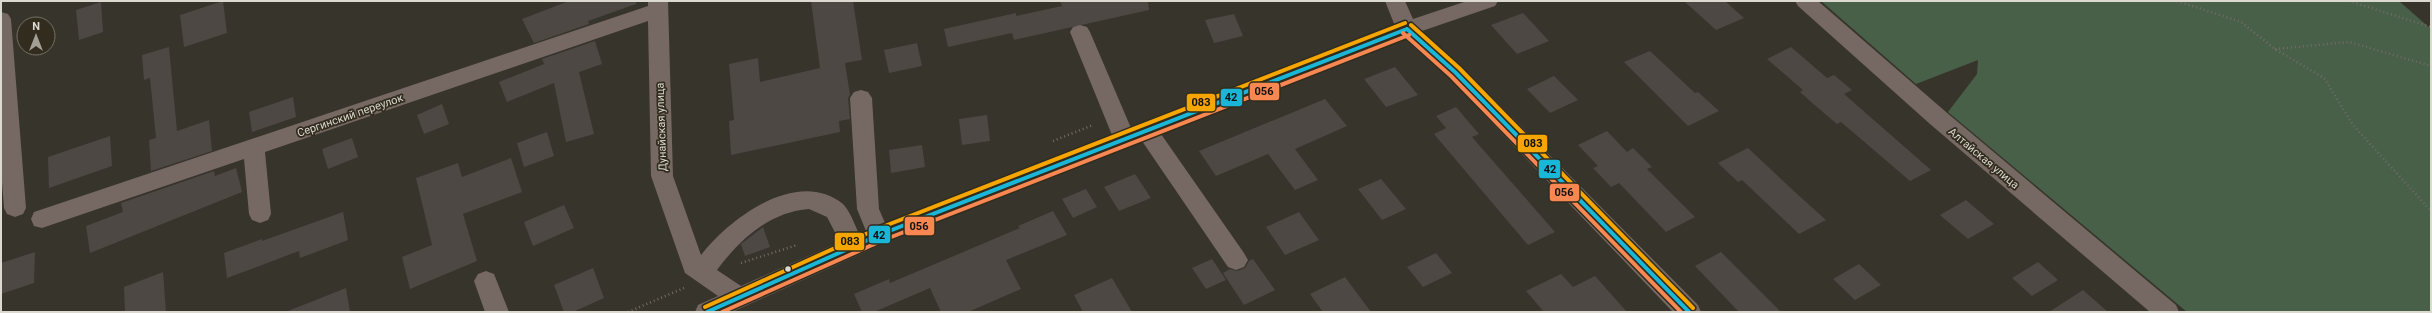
<svg xmlns="http://www.w3.org/2000/svg" width="2432" height="313" font-family="Roboto,sans-serif">
<style>
.green{fill:#476047}
.building{fill:#4d4843}
.lines{fill:none;stroke-linecap:round;stroke-linejoin:round}
.path{stroke:#746b67;stroke-width:2.5;stroke-dasharray:1 3;stroke-linecap:butt}
.minor{fill:#766862;fill-rule:evenodd}
.bus-1-casing{stroke:#312c1d;stroke-width:7}
.bus-2-casing{stroke:#312c1d;stroke-width:7}
.bus-3-casing{stroke:#312c1d;stroke-width:7}
.bus-1{stroke:#1ab6d8;stroke-width:4}
.bus-2{stroke:#f88751;stroke-width:4}
.bus-3{stroke:#f7a600;stroke-width:4}
.bus-dot{fill:#dcd9d0;stroke:#312c1d;stroke-width:1.5}
.labels{text-anchor:middle;stroke-width:3.5;stroke-linejoin:round;paint-order:stroke}
.street-label{font-size:11px;fill:#dcd9d0;stroke:#312c1d}
.line-badge{stroke:#312c1d;stroke-width:1.5}
.pale-badge-label{font-size:11px;text-anchor:middle;font-weight:bold;fill:#111}
</style>
<rect width="100%" height="100%" fill="#37342c"/>
<path class="green" d="M1821,1h578l32,28v283h-244l-239,-200 29,-38 1,-14 -62,24z"/>
<path class="building" d="M223,1l4,32 -43,14 -4,-32z
M569,1h67v3l-48,17 1,3 -55,19 -12,-24z
M811,1h42l9,59 -17,3 5,32 -2,3 2,21 -11,2 1,11 -109,23 -2,-34 5,-1 -5,-56 29,-6 2,24 60,-14z
M1060,1h88l1,9 -135,30 -2,-7 -64,14 -4,-18 72,-16v3l46,-10z
M1684,1h41l19,17 -28,12z
M101,2l2,30 -24,8 -3,-30z
M1523,13l26,28 -32,13 -26,-29z
M1234,14l9,22 -29,7 -9,-23z
M595,41l7,23 -23,8 15,62 -28,8 -12,-59 -47,19 -8,-20 45,-18 -2,-5z
M917,43l5,23 -33,7 -5,-23z
M169,47l8,84 32,-11 3,31 -61,20 -2,-31 7,-2 -6,-60 -6,2 -2,-25z
M1791,47l36,31 7,-3 18,15 -8,4 87,76 -21,11 -69,-59 -4,2 -26,-22 -11,-10 3,-2 -36,-31z
M1650,51l45,42 3,-1 21,19 -31,15 -64,-64z
M1395,67l23,28 -32,12 -22,-28z
M1554,76l24,24 -28,13 -23,-24z
M293,97l3,20 -44,15 -3,-20z
M1325,99l22,27 -52,23 23,31 -23,10 -27,-36 -52,22 -17,-25z
M442,104l7,20 -25,10 -7,-19z
M1456,107l23,27 -7,3 83,95 -27,13 -94,-111 12,-6 -10,-12z
M987,115l3,26 -28,4 -3,-26z
M1607,131l20,21 6,-4 19,19 -5,2 48,48 -29,15 -47,-49 -8,4 -18,-19 5,-2 -20,-21z
M547,132l7,24 -30,11 -7,-24z
M110,136l2,30 -63,22 -1,-31z
M352,138l6,19 -30,12 -6,-20z
M922,145l3,22 -34,6 -2,-23z
M1748,148l48,45 30,27 -27,14 -57,-54 -4,2 -20,-19z
M511,158l11,34 -59,22 14,47 -67,28 -8,-32 30,-12 -16,-67 42,-15 4,14z
M236,168l6,24 -152,61 -4,-27 37,-14 -2,-9 93,-32 1,5z
M1135,174l16,24 -32,13 -15,-24z
M1381,179l25,30 -24,11 -24,-31z
M1086,189l11,18 -24,11 -11,-19z
M1966,200l28,24 -26,15 -28,-24z
M564,205l10,23 -41,18 -9,-24z
M1053,211l14,24 -61,25 15,29 -53,23h-27l-11,-24 -56,24h-12l-8,-18 35,-15 1,4 130,-55 -2,-2z
M343,212l5,28 -48,18 -1,-7 -72,27 -3,-25 38,-14v2z
M1299,212l20,28 -34,15 -19,-28z
M763,227l7,20 -25,9 -4,-12z
M35,252l-1,31 -33,11v-31z
M1721,252l60,60h-42l-44,-46z
M1436,253l16,20 -29,14 -16,-20z
M1212,259l14,21 -20,9 -14,-21z
M1253,259l22,31 -31,15 -21,-32 7,-4 7,2 8,-3 4,-7z
M2038,262l20,18 -26,16 -20,-18z
M1859,264l22,21 -26,15 -22,-21z
M593,268l11,30 -31,14h-9l-10,-27z
M163,272l3,40h-41l-1,-25z
M1561,274l12,13 22,-11 32,36h-83l-18,-21z
M1345,277l26,35h-48l-13,-18z
M1112,278l20,34h-49l-9,-17z
M346,288l4,24h-62v-1z
M2083,290l25,22h-59z"/>
<g class="lines">
<path class="path" d="M2177,1l64,21 34,27 49,29 29,47 78,86
M2349,1l82,26
M2275,49l74,-7 82,24
M1053,141l40,-16
M741,263l56,-18
M628,312l56,-24"/>
<path class="minor" d="M648,1h20l5,175 28,79c28,-36 96,-88 142,-51 7,7 12,21 16,30l7,-3 -9,-22 -7,-111 4,-6 7,-2 7,2 4,6 7,111 6,14 227,-88 -42,-103 3,-5 7,-2 7,2 3,5 41,96 264,-102 -10,-25h20l8,18 54,-18h31l-3,5 -73,25 40,36 236,238 3,7h-28l-225,-235 -44,-39 -243,96 83,119 4,7 -4,7 -8,3 -8,-3 -86,-126 -255,101 -155,70h-37l3,-7 20,-9 -33,-23 -34,-97 -3,-155 -383,131 6,62 -3,6 -8,3 -8,-3 -3,-6 -5,-55 -202,69 -8,-2 -3,-7 3,-7 614,-206zM809,209l18,8 13,25 -99,44 -24,-16c23,-31 53,-58 92,-61z
M1795,1h23l128,111 230,193 3,7h-29l-220,-188 -132,-118z
M1,12l7,2 3,5 15,189 -3,6 -8,3 -8,-3 -3,-6 -3,-39z
M486,271l8,3 15,38h-24l-11,-31 4,-7z"/>
<g class="bus-1-casing">
<path id="bus-1" d="M1407,29l48,43 234,240
M707,312l172,-77 528,-206"/>
</g>
<g class="bus-2-casing">
<path id="bus-2" d="M1403,33l48,43 230,236
M722,312l159,-71 528,-206"/>
</g>
<g class="bus-3-casing">
<path id="bus-3" d="M1411,25l48,43 234,240
M705,307l172,-78 528,-206"/>
</g>
<use href="#bus-1" class="bus-1"/>
<use href="#bus-2" class="bus-2"/>
<use href="#bus-3" class="bus-3"/>
</g>
<circle class="bus-dot" cx="788" cy="269" r="3.5"/>
<g class="labels">
<g class="street-label">
<text transform="translate(350 115) rotate(-19)" y="4">Сергинский переулок</text>
<text transform="translate(661 127) rotate(-92)" y="4">Дунайская улица</text>
<text transform="translate(1984 158) rotate(40)" y="4">Алтайская улица</text>
</g>
</g>
<g class="line-badge">
<rect x="1249" y="82" width="31" height="19" rx="4" fill="#f88751"/>
<rect x="1220" y="88" width="23" height="19" rx="4" fill="#1ab6d8"/>
<rect x="1186" y="93" width="30" height="19" rx="4" fill="#f7a600"/>
<rect x="1517" y="134" width="31" height="19" rx="4" fill="#f7a600"/>
<rect x="1538" y="159" width="23" height="20" rx="4" fill="#1ab6d8"/>
<rect x="1549" y="183" width="31" height="19" rx="4" fill="#f88751"/>
<rect x="904" y="216" width="31" height="20" rx="4" fill="#f88751"/>
<rect x="868" y="225" width="23" height="19" rx="4" fill="#1ab6d8"/>
<rect x="834" y="232" width="31" height="19" rx="4" fill="#f7a600"/>
</g>
<g class="pale-badge-label">
<text x="1264" y="95">056</text>
<text x="1231" y="101">42</text>
<text x="1201" y="106">083</text>
<text x="1533" y="147">083</text>
<text x="1550" y="173">42</text>
<text x="1564" y="196">056</text>
<text x="919" y="230">056</text>
<text x="879" y="239">42</text>
<text x="850" y="245">083</text>
</g>
<rect width="2432" height="313" fill="none" stroke="#dcd9d0" stroke-width="4"/>
<g transform="translate(36 36)"><circle r="19" fill="#312c1d" stroke="#757165"/>
<path d="M0-3L7 15L0 10L-7 15Z" fill="#a29f97"/>
<text y="-6" font-size="11" font-weight="bold" text-anchor="middle" fill="#dcd9d0">N</text>
</g>
</svg>
